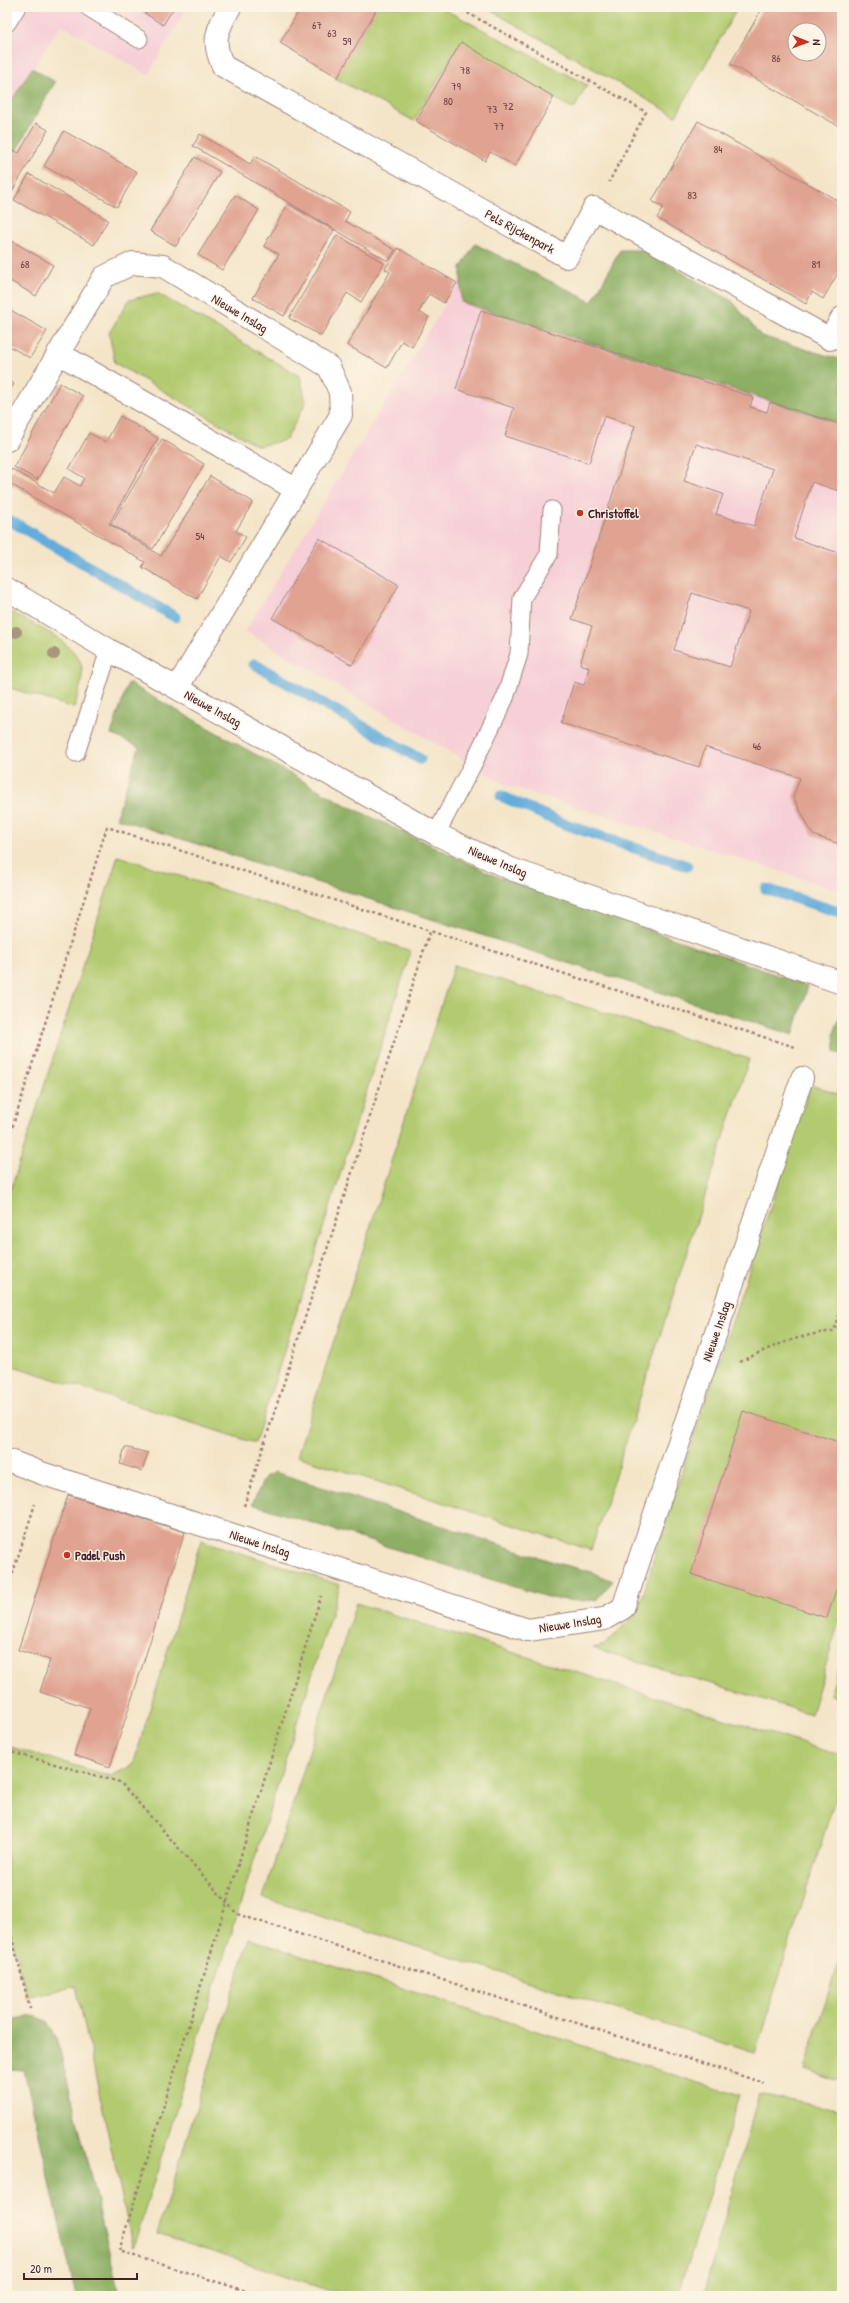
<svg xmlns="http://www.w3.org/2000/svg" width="849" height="2303" font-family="'Patrick Hand',sans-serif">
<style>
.built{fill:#f6cfd7}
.green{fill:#b2cb71;stroke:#7e754e}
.forest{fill:#8daf63;stroke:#6c6747}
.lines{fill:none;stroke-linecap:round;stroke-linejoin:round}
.stream{stroke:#64acdb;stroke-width:11}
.building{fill:#e0a291;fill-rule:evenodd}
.lane-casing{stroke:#9f827a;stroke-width:19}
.street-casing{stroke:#9f827a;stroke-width:24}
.path{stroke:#9f827a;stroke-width:2.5;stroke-dasharray:3 3;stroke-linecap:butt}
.lane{stroke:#fff;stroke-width:17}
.street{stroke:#fff;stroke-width:22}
.tree{fill:#a8957e}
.poi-dot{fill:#c8321e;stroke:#fcf5e5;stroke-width:1.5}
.labels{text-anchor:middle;stroke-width:3;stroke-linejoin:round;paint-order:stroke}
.number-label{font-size:11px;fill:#704044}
.street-label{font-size:13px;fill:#4a1f2b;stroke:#fcf5e5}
.poi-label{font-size:13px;font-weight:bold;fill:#4a1f2b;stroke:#fcf5e5;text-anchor:start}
</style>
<rect width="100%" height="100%" fill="#fcf5e5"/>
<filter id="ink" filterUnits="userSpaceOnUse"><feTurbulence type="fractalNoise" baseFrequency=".025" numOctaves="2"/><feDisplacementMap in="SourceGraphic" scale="8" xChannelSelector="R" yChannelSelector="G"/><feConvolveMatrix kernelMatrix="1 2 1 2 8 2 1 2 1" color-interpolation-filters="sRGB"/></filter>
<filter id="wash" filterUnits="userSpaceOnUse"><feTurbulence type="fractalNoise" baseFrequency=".012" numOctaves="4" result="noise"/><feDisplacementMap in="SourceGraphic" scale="16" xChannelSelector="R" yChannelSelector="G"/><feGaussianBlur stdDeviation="0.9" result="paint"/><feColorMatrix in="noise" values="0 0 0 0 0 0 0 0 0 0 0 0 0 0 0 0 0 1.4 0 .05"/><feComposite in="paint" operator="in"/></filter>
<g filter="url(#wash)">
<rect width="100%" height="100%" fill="#f4e5c9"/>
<path class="built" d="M7,7h180l-39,68 -87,-51 -54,86z
M464,274l378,122v495l-336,-106 -261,-154z"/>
<path class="green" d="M376,7h64l147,78 -13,24 -116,-64 -44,76 -79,-43z
M485,7h253l-62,109z
M157,293l143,83 6,26 -20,38 -28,6 -143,-83 -6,-30 20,-33z
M7,610c21,12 73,33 75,59 1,13 -4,26 -8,39l-67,-21z
M118,856l293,95 -156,492 -248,-79v-163z
M454,965l295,94 -158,491 -294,-94z
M811,1085l31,11v515l-31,103 -218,-66 12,-3 34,-35 18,-63z
M201,1540l139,45 -207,663 -57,-262 -49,12 -20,-78v-174l104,30 22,-11z
M356,1603l486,153v21l-87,276 -492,-155z
M842,1658v40l-12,-3z
M249,1939l491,157 -63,200h-328l-192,-62z
M842,1950v132l-38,-13z
M759,2094l83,17v185h-139z"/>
<path class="forest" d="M32,68l23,14 -48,85v-59z
M475,244l117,58 28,-52h23l89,51 29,35 81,24v64l-381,-122v-34z
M128,683l218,122 150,71 312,110 -15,49 -677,-217 23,-71 -28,-13z
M842,1012v43l-7,-3 -1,-19z
M275,1472l285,92 32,8 21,9 -17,19 -18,1 -28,-3 -298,-94 13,-27z
M34,2016l12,5 11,17 63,258h-44l-52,-226 -17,-1v-49z"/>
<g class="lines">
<path class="stream" d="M11,521l164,96
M254,664l166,95
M501,796l61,27 125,43
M766,889l76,24"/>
</g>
<g id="blocks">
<path class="building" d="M146,7h28l-11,18 -20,-13z
M301,7h77l-40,70 -58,-34z
M763,7h79v121l-112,-64zM795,30h24v24h-24z
M461,42l93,55 -39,69 -25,-14 -5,9 -69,-40z
M698,121l144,82v63l-19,33 -11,-7 -6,12 -149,-86 6,-11 -11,-6z
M36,123l12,7 -41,70v-40l6,-10 6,3z
M64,131l73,41 -20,35 -73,-41z
M200,134l50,30 5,-8 95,56 -5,9 50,29 -7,11 -195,-115z
M195,157l25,15 -44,74 -26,-15z
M29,174l79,46 -14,25 -80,-45z
M235,195l24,15 -37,60 -24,-15z
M288,204l46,26 -50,86 -31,-18 26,-44 -15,-8z
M337,235l47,28 -23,39 -14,-9 -26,43 -32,-18z
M7,238l46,27 -17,31 -29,-17z
M398,248l59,35 -13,20 -15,-9 -10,18 10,5 -17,30 -10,-6 -15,27 -40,-23 43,-73 -5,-3z
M7,308l40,23 -17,27 -23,-13z
M481,310l272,87 -3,10 17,5 3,-10 72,23v67l-30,-10 -18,56 48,16v291l-29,-10 -20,-38 7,-19 -95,-31 -6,20 -138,-44 13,-41 10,3 5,-18 -9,-3 12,-38 -20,-7 63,-193 -31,-10 -15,47 -84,-27 9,-28 -58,-19zM696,444l77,25 -19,57 -38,-12 7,-20 -39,-13zM692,593l57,18 -19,56 -56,-17z
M7,380l7,4 -7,12z
M60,383l23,13 -46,84 -23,-13z
M120,416l38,22 -49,86 52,32 49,-80 43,26 -17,29 10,6 -15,25 -10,-6 -24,43 -55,-32 3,-5 -138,-80v-5l5,-8 42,24 10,-16 16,9 4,-8 -15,-9 20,-36 17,9z
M162,439l42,25 -51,85 -42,-25z
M319,538l80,47 -47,80 -80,-47z
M743,1411l99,32v128l-15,47 -136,-44z
M125,1447l23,6 -6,18 -22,-7z
M68,1495l117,37 -75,235 -36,-12 16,-47 -50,-16 10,-32 -32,-10z"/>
</g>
</g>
<g filter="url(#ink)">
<use href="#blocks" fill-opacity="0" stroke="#9f827a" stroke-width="1"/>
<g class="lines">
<g class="lane-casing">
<path id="lane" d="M88,7l51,32
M7,23l10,-16
M76,753l33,-103
M436,834l37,-70 32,-66 14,-44 3,-56 27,-44 3,-44"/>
</g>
<g class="street-casing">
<path id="street" d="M230,7c-13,23 -19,34 -7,59l344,191 27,-49 236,131 12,-21
M58,353l239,137
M7,440l97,-163 29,-14 30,3 166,101 11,25 1,23 -164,273
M7,589l102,61 327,184 75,35 331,114
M7,1460l37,14 484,156 76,-11 19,-11 179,-530"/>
</g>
<path class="path" d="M457,7l189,105 -37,70
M7,1144l100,-317 323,104
M740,1362c32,-16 58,-27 94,-31l8,-25
M244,1506l186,-575 365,116
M7,1591l28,-87
M7,1751l113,31 117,132 527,169
M7,1919l24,93
M262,2296l-143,-45 202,-655"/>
<use href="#lane" class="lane"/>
<use href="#street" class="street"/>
</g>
<g class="tree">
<circle cx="16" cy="632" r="6"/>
<circle cx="54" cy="654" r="6"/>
</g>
</g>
<g class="poi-dot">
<circle cx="580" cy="513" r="4"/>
<circle cx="67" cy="1555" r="4"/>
</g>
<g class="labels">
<g class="number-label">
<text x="317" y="29">67</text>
<text x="332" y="37">63</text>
<text x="347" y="45">59</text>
<text x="776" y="62">86</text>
<text x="465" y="74">78</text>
<text x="456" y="90">79</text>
<text x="448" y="105">80</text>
<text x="508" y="110">72</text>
<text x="492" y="113">73</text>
<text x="499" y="130">77</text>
<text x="718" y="153">84</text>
<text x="692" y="199">83</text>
<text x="25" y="268">68</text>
<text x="816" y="268">81</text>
<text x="200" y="540">54</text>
<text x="757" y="750">46</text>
</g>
<g class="street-label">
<text transform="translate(520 231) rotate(29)" y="5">Pels Rijckenpark</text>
<text transform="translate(240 313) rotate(31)" y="5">Nieuwe Inslag</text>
<text transform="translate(213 708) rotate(29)" y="5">Nieuwe Inslag</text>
<text transform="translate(498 861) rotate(23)" y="5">Nieuwe Inslag</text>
<text transform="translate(716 1331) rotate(-71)" y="5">Nieuwe Inslag</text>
<text transform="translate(260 1543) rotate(18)" y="5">Nieuwe Inslag</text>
<text transform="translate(570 1623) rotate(-9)" y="5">Nieuwe Inslag</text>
</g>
<g class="poi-label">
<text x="588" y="518">Christoffel</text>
<text x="75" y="1560">Padel Push</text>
</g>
</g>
<rect width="849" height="2303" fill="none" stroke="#fcf5e5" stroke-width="24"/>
<g transform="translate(807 42) rotate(91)"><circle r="19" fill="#fcf5e5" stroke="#b59f9b"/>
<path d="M0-3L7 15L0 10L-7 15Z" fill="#c8321e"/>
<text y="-6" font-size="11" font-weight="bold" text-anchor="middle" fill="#4a1f2b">N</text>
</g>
<path d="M24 2273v6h113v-6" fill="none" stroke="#4a1f2b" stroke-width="2"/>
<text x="30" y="2273" font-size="12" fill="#4a1f2b" stroke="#fcf5e5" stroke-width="3" paint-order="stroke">20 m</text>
</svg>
